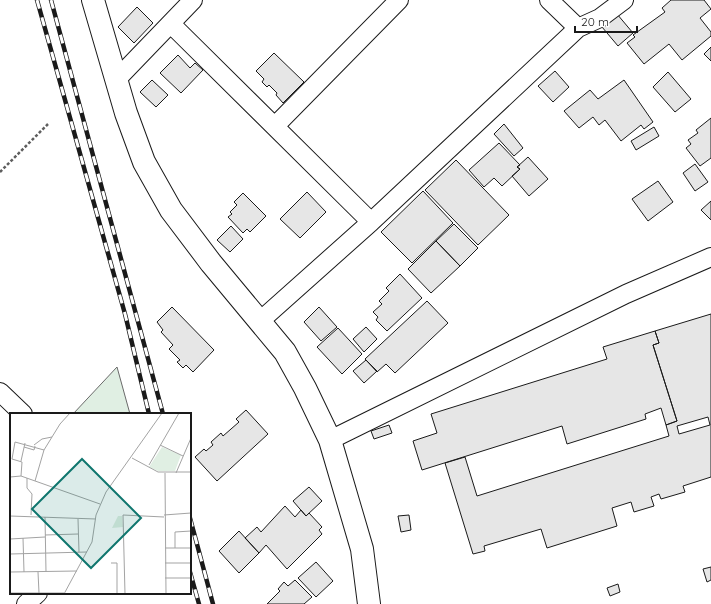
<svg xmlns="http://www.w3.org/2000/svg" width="711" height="604" font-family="Quicksand,sans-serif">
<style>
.green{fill:#e0efe3;stroke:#6a6a6a}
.building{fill:#e6e6e6;stroke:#1a1a1a;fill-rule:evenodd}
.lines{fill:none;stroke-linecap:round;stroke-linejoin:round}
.minor-casing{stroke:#1a1a1a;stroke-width:20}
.tertiary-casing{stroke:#1a1a1a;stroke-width:24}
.path{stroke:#5f5f5f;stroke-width:2.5;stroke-dasharray:3 2;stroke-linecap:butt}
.minor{stroke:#fff;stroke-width:18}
.tertiary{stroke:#fff;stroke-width:22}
.rail-casing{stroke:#1a1a1a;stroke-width:4.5}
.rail{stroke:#fff;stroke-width:3;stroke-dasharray:9;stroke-linecap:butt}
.inset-road{fill:none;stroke:#a3a3a3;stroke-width:1}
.view{fill:#0f766e;fill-opacity:0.15;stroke:#0f766e;stroke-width:2}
.inset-edge{fill:none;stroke:#1a1a1a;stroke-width:2}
</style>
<rect width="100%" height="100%" fill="#fff"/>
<path class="green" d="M117,367l13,47h-57z"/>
<path class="building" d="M671,0h33l7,9 -11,9 11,14v4l-29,24 -13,-16 -25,20 -17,-21 8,-6 -2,-2 32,-23 -3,-4z
M137,7l16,16 -19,20 -16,-16z
M617,14l16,19 -15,13 -16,-19z
M711,47v14l-7,-7z
M274,53l30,29 -21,21 -7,-8 1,-2 -8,-8 -2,2 -5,-5 2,-3 -8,-8z
M178,55l12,13 5,-5 8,7 -22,23 -21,-20z
M555,71l14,16 -16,15 -15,-16z
M668,72l23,27 -16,13 -22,-25z
M152,80l16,15 -12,12 -16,-15z
M624,80l29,42 -9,7 -3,-4 -20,16 -16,-21 -6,5 -6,-8 -14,11 -15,-17 26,-21 8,9z
M711,118v40l-11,8 -14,-18 5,-4 -3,-4 10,-7 -2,-3z
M504,124l19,24 -9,8 -20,-22z
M654,127l5,9 -23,14 -5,-9z
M499,143l21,22 -3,2 3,2 -18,17 -8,-8 -10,9 -15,-17z
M528,157l20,22 -19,17 -17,-20 8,-7 -3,-2z
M456,160l53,55 -31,30 -53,-55z
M695,164l13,18 -13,9 -12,-18z
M658,181l15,21 -25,19 -16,-22z
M423,191l30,32 -41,40 -31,-31z
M307,192l19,20 -26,26 -20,-19z
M243,193l23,23 -16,16 -3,-3 -4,4 -15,-16 4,-3 -2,-2 7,-7 -3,-3z
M711,201v19l-10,-10z
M454,224l24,24 -18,18 -24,-25z
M231,226l12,13 -13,13 -13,-12z
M436,241l24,25 -29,27 -23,-24z
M400,274l22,24 -35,33 -11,-11 2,-3 -5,-5 9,-8 -3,-3 10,-10 -3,-3z
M427,301l21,22 -53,50 -9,-9 -9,8 -12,-13z
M172,307l42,43 -21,22 -7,-7 -3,3 -6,-6 3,-2 -11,-11 4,-4 -12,-13 2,-2 -6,-8z
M319,307l18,20 -16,14 -17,-19z
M711,314v163l-28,9 2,6 -24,7 -2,-5 -8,3 3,9 -20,6 -3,-10 -19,6 5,18 -70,22 -6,-19 -57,17 1,5 -12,3 -28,-91 20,-6 12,39 192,-60 -3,-11 11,-4 -24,-76 6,-2 -4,-12zM708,417l2,8 -31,9 -2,-8z
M366,327l11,12 -13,13 -11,-13z
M338,328l24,26 -20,20 -25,-27z
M655,331l4,12 -6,2 24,76 -11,4 -5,-17 -16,6 1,5 -79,25 -5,-18 -140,44 -9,-29 24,-8 -6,-19 176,-55 -4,-12z
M366,360l11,11 -13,12 -11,-12z
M246,410l22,24 -51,47 -22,-24 9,-8 2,2 7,-6 -2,-3 10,-9 2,3 16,-14 -3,-3z
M389,425l3,8 -18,6 -3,-8z
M309,487l13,14 -16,15 -13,-15z
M285,506l10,11 6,-7 5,6 3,-3 13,14 -3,3 3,4 -35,35 -21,-24 -7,8 -14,-15 12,-11 4,5z
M409,515l2,15 -10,2 -3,-16z
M239,531l20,22 -20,20 -20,-22z
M316,562l17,19 -17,16 -18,-19z
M711,567v13l-4,2 -4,-13z
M295,580l17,17 -8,7h-37l13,-13 -2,-2 6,-7 4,4z
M618,584l2,8 -10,4 -3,-8z"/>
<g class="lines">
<g class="minor-casing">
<path id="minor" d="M549,0l29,28
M171,24l200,198
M116,80l77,-80
M275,126l124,-126
M260,321l111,-99 207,-194 22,-10 24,-18
M0,392l23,22
M330,440l296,-146 85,-37
M26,604l12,-11"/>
</g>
<g class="tertiary-casing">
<path id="tertiary" d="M93,0l33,113 18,49 27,48 40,53 74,89 20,36 25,52 32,109 7,55"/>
</g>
<path class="path" d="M0,172l48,-48"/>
<use href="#minor" class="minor"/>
<use href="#tertiary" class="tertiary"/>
<g class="rail-casing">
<path id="rail" d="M37,0l88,314 24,100
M51,0l112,414
M190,518l23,86
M190,572l9,32"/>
</g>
<use href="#rail" class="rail"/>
</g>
<g transform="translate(10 413)">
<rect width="181" height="181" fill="#fff"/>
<path d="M152,34l19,8 -6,16h-17l-9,-4zM108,103h4l1,11 -11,1z" fill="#e0efe3"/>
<path class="inset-road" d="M24,32l8,-6 10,-2M150,32l23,11M14,34l10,3 1,-4M122,45l26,14h33M11,48l4,-18M139,52l30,-52M155,60l1,121M166,60l15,-35M11,63l1,-14 -10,-3 3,-17 29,8M0,64l11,-1 79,28M17,65v10l5,6 -1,21M25,68l9,-31 16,-26 10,-11M154,102l27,-2M0,103l86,3M35,104l1,55M68,106l1,33M35,122l33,-1M13,125l1,34M0,126l35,-2M155,135h26M165,135v-16l16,-1M0,141l77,-2M101,150h6v31M155,150h26M0,159l67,-1M28,159l1,21M155,165h26M0,180h54M54,181l28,-52 4,-27 10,-23 56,-79M115,181l-2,-79 41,2"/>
<path class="view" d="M72,46l59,59 -50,50 -59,-59z"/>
<rect width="181" height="181" class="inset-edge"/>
</g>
<path d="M575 26v6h62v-6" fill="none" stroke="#1a1a1a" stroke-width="2"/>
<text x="581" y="26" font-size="12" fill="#1a1a1a" stroke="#ffffff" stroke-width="3" paint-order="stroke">20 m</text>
</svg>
